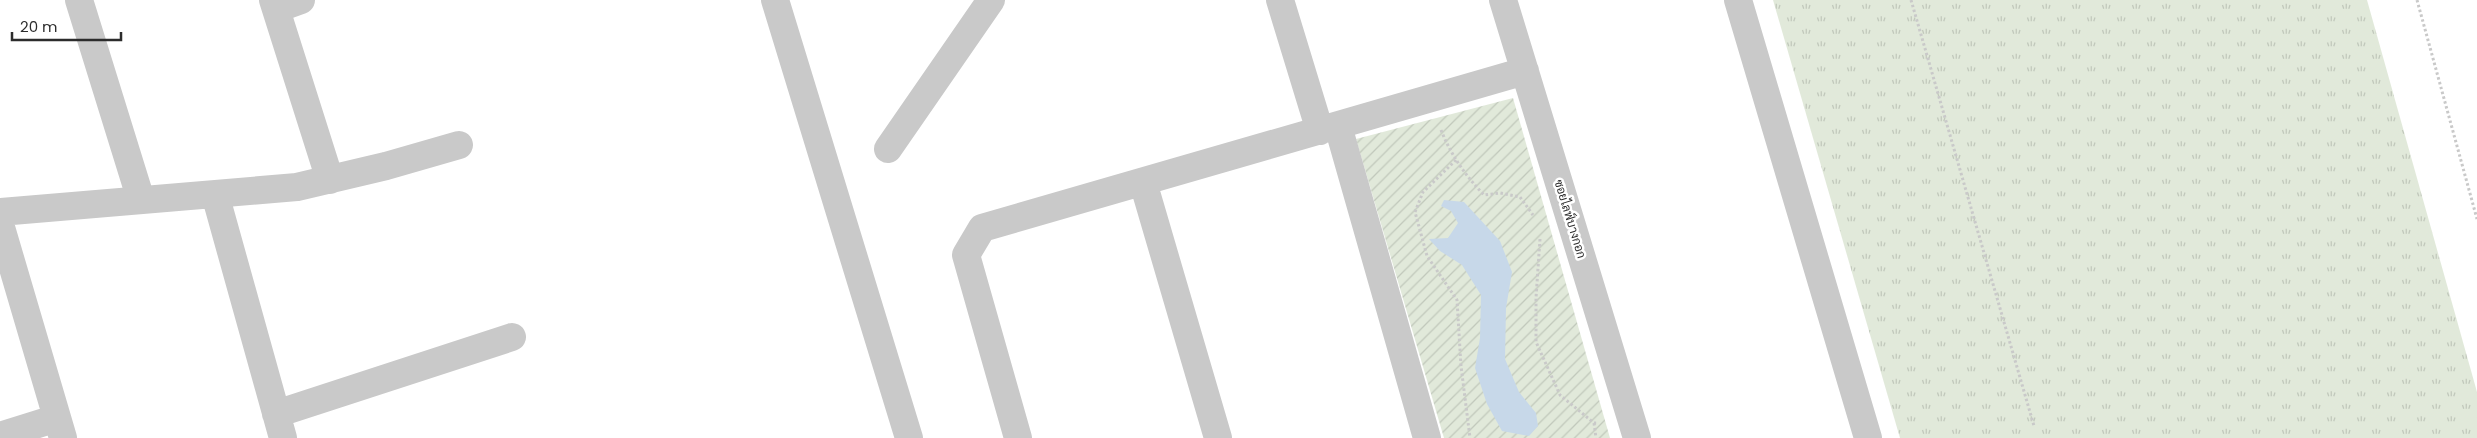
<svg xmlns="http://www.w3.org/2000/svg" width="2477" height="438" font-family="Poppins,Sarabun,sans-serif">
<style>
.grass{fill:url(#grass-tufts)}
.garden{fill:url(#garden-furrows)}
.water{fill:#c7d8e9}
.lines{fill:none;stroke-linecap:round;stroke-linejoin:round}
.path{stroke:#c9c9c9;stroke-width:3;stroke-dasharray:2.5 2.5;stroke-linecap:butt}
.minor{stroke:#c9c9c9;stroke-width:28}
.labels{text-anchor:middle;stroke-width:5;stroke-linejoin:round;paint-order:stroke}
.street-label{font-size:12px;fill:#2c2c2c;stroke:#fff}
</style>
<defs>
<pattern id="grass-tufts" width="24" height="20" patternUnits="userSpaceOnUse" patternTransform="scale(1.25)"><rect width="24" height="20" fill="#e1e9da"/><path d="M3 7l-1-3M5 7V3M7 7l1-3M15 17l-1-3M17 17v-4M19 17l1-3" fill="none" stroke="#c1c8bb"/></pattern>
<pattern id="garden-furrows" width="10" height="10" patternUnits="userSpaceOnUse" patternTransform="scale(1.25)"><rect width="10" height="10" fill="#e1e9da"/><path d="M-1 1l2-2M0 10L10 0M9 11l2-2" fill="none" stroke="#c1c8bb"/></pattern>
</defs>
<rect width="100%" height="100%" fill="#fff"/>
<path class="grass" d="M1773,0h594l110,392v46h-577z"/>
<path class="garden" d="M1513,98l97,340h-166l-88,-299z"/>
<path class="water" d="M1444,200l20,2 36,39 12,31 -6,36 -1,51 14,33 17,21 2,13 -9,10 -27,-5 -15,-27 -12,-36 5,-30 1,-43 -19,-30 -22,-14 -11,-12 19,-1 10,-15 -7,-12 -10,-5z"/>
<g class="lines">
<path class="path" d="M1911,0l123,426
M2417,0l60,219
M1441,130c10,25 24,45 43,65l16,-2 20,4 13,18
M1456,160l-33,32 -8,20 12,44 30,44 4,66 9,72
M1540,239l-4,59v44l24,53 34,28h4
M1594,423l2,15"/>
<path class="minor" d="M79,0l62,200
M273,0l57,180
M775,0l134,438
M1280,0l40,131
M1503,0l134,438
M1738,0l130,438
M276,9l25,-9
M1338,126l89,312
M888,149l103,-149
M1143,182l75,256
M215,194l68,244
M0,212l297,-25 89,-21 73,-21
M0,224l63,214
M276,414l236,-77
M0,436l57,-18
M1018,438l-52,-183 16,-27 543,-157"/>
</g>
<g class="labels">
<g class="street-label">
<text transform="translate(1570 219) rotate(73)" y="4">ซอยไลฟ์บางกอก</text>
</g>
</g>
<path d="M12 32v8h109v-8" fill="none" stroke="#2c2c2c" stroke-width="2.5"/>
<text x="20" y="32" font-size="15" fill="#2c2c2c" stroke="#ffffff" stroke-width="4" paint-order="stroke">20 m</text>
</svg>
